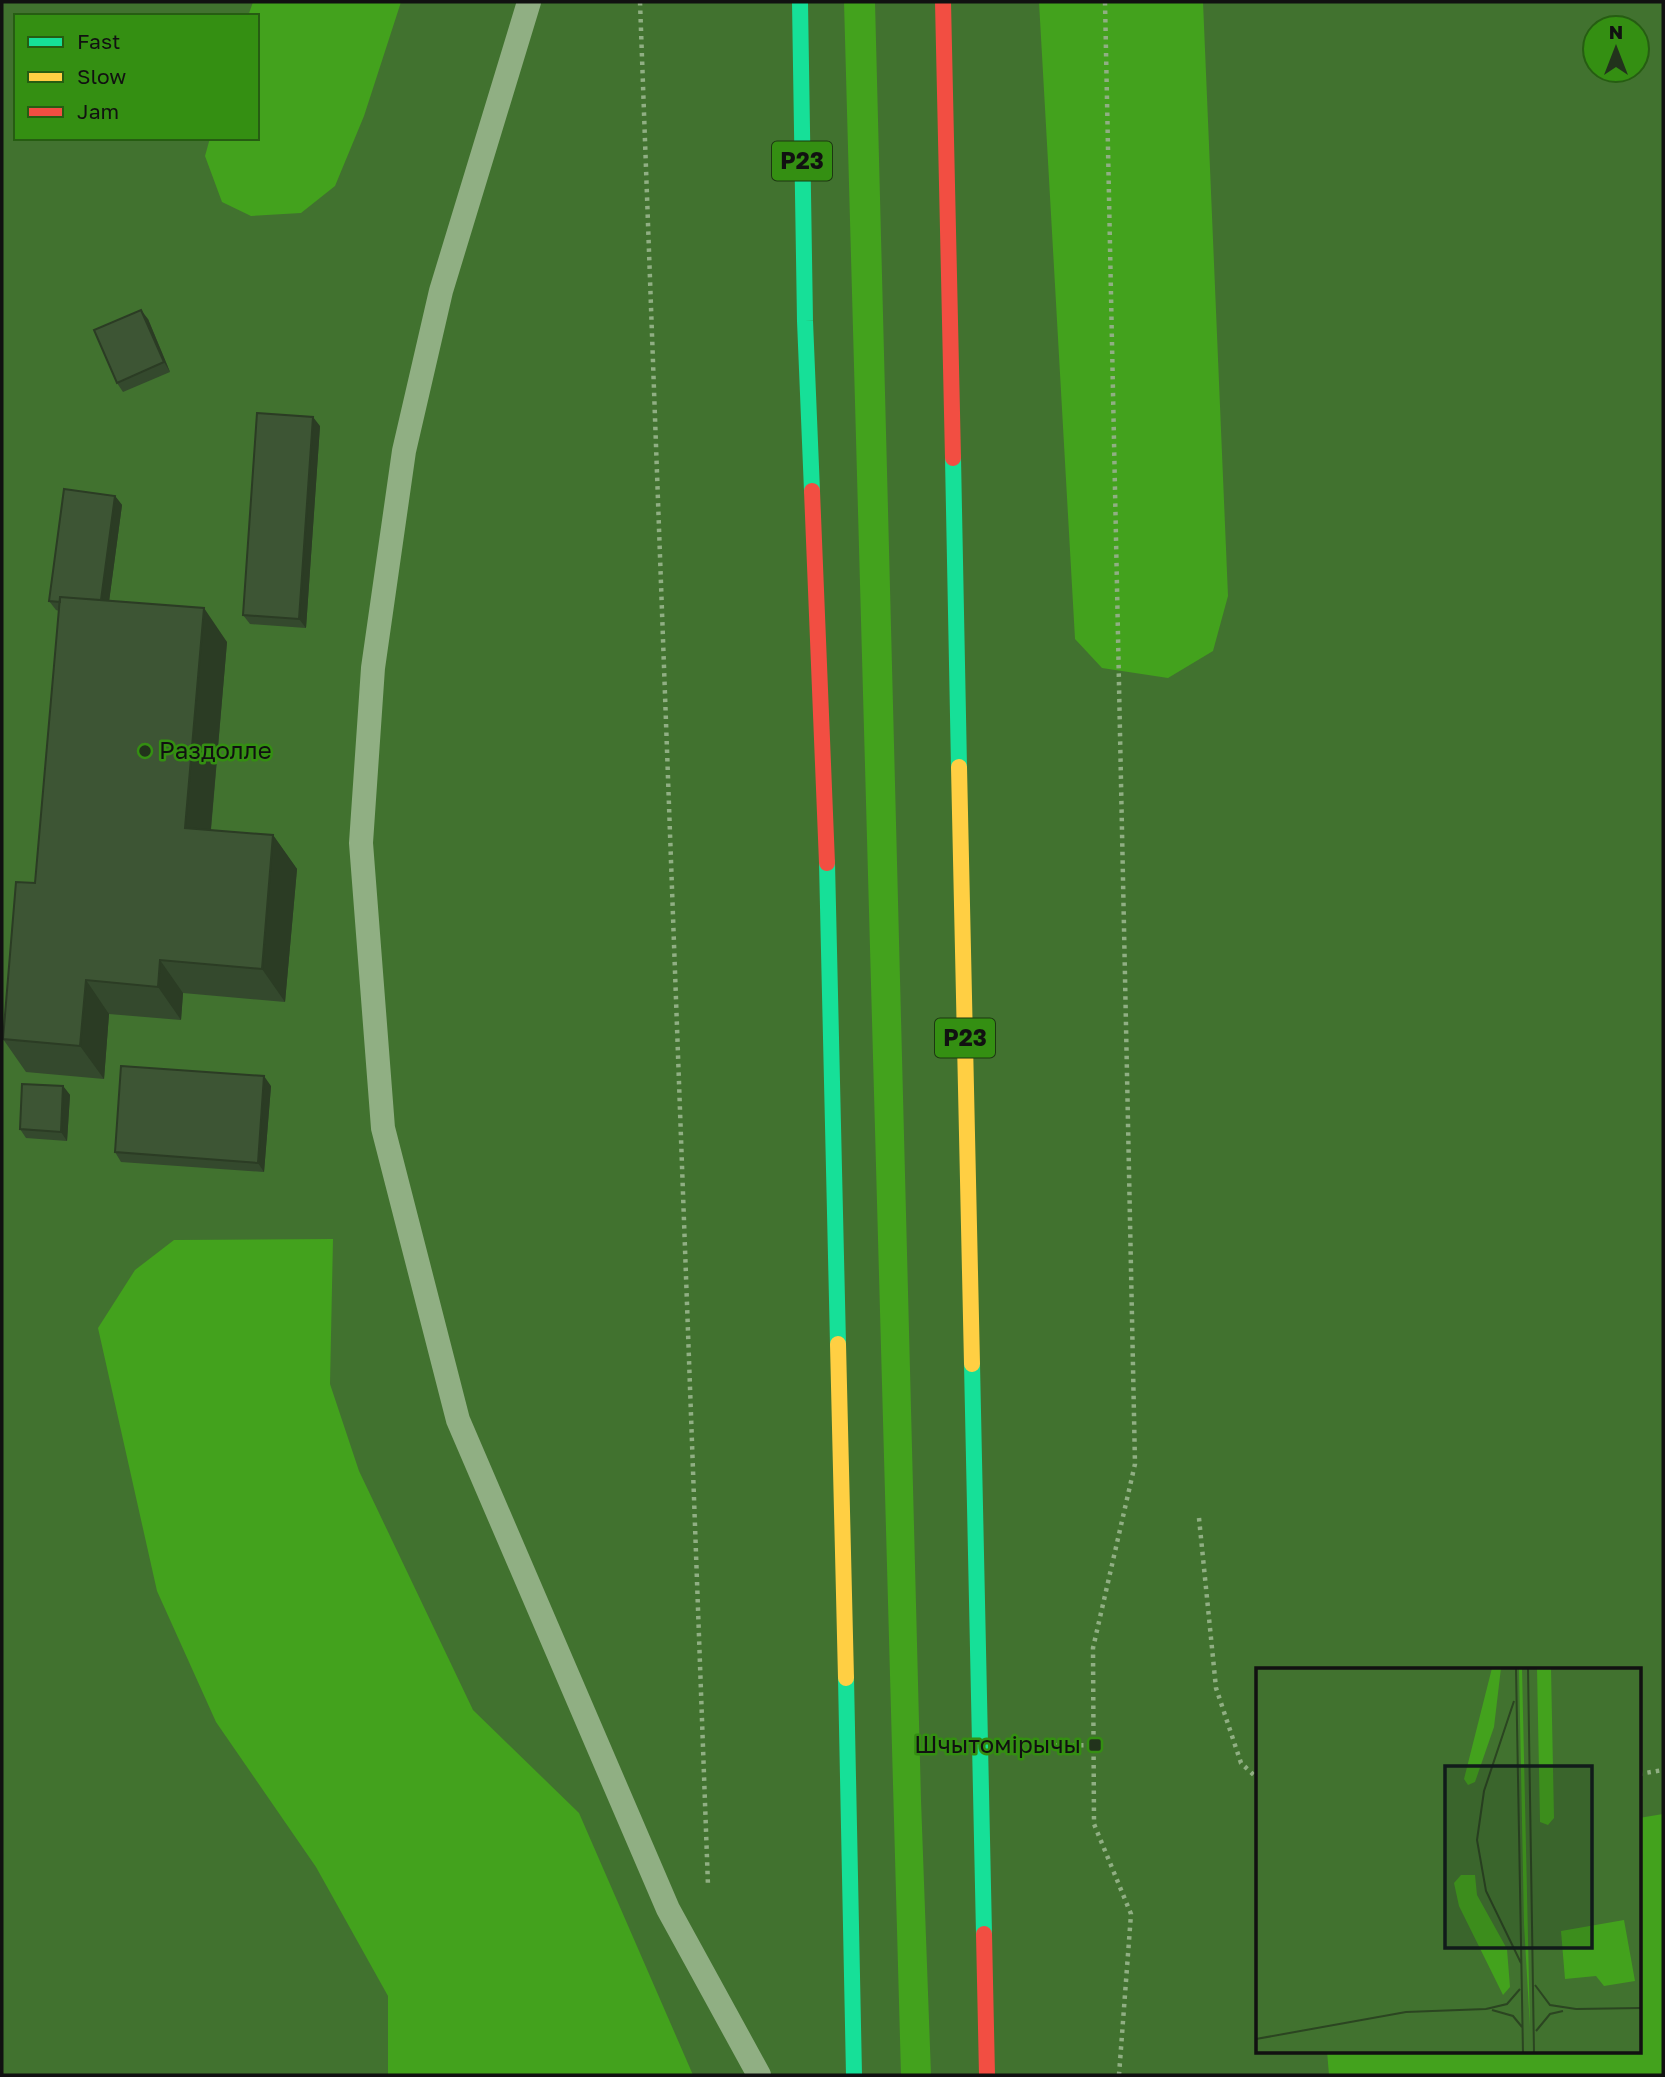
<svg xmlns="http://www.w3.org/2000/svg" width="1665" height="2077" font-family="'Golos Text',sans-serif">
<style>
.green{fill:#43a21d}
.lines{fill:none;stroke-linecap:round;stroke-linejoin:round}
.path{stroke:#90af83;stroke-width:4.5;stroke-dasharray:3.5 5;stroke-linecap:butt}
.lane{stroke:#90af83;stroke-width:24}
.fast{stroke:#16e098;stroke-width:16}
.slow{stroke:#ffcf43;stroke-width:16}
.jam{stroke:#f24e42;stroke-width:16}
.wall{fill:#34492d}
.shaded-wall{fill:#2b3c24}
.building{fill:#3d5534;stroke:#2b3c24;stroke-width:2}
.poi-dot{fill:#22331c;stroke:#348f12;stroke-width:2.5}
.labels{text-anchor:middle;stroke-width:5;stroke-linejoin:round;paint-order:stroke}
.shield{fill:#348f12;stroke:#1c3711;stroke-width:2}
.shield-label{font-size:23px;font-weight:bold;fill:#111}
.poi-label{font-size:24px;fill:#111;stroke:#348f12;text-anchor:start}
.inset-road{fill:none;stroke:#2b4521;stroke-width:2}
.view{fill:#111b1a;fill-opacity:0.15;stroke:#111b1a;stroke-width:3.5}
.inset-edge{fill:none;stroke:#111;stroke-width:3.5}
</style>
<rect width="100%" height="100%" fill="#41722f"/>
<path class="green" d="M253,2h148l-37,114 -29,70 -34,27 -50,3 -29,-14 -17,-46 5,-18h47v-122h-9z
M844,2h31l46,1798 10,275h-30z
M1039,2h164l25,594 -15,55 -45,27 -66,-10 -27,-29z
M333,1239l-3,145 29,87 114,239 106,103 114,262h-305v-79l-72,-129 -100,-145 -59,-131 -59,-263 37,-58 39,-30z
M1663,1814v261h-334l-2,-24h312v-233z"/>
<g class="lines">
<path class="path" d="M640,2l68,1884
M1105,2l30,1462 -42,184 1,176 37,90 -12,161
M1199,1518l17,170 25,75 16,15
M1029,1746l66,-1
M1639,1774l24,-4"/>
<path class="lane" d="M529,2l-88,289 -37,160 -31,217 -12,175 22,285 75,292 210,489 91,166"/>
<path class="fast" d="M800,2l5,319 7,170
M953,458l6,309
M827,863l11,481
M972,1364l12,570
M846,1678l8,397"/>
<path class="slow" d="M959,767l13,597
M838,1344l8,334"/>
<path class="jam" d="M943,2l10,456
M812,491l15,372
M984,1934l3,141"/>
</g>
<path class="wall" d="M148,319l22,53 -47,20 -6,-9z
M320,426l-14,202 -56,-4 -7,-9z
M115,496l7,9 -13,96 118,41 -16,188 62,5 24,34 -12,133 -102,-9 -2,27 -72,-6 -5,65 -78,-7 -23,-33 32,-156 24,-272 -3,-1 -7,-9z
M63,1086l7,9 -3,46 -41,-3 -6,-9z
M271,1086l-7,86 -143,-10 -6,-10z"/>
<path class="shaded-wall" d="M141,310l7,9 22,53 -6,-10z
M313,417l7,9 -14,202 -7,-9z
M115,496l7,9 -15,112 -7,-9z
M204,608l23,34 -19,219 -23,-33z
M273,835l24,34 -12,133 -23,-33z
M160,960l23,33 -2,27 -23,-33z
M86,980l23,34 -5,65 -24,-33z
M264,1076l7,10 -7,86 -6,-9z
M63,1086l7,9 -3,46 -6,-9z"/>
<path class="building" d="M141,310l23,52 -47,21 -23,-53z
M257,413l56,4 -14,202 -56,-4z
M64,489l51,7 -14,104 -41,-3v5l-11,-1z
M60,597l144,11 -19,220 88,7 -11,134 -102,-9 -2,27 -72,-7 -6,66 -77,-7 13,-157 19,1z
M121,1066l143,10 -6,87 -143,-11z
M22,1084l41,2 -2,46 -41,-3z"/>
<g class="poi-dot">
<circle cx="145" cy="751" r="7"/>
<rect x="1088" y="1738" width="14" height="14" rx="3.5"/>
</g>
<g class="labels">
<g class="shield">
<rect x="772" y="141.5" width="60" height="39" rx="5"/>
<rect x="935" y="1018.5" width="60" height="39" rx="5"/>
</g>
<g class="shield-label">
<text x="802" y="169">Р23</text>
<text x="965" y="1046">Р23</text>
</g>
<g class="poi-label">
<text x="159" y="759">Раздолле</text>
<text x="1081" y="1753" text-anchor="end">Шчытомірычы</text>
</g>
</g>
<g transform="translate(1256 1668)">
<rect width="385" height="385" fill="#41722f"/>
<path d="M236,0h9l-7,59 -19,55 -7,3 -4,-6zM263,0h3l8,360 -6,-104zM281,0h14l3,150 -6,7 -8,-3zM205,207h14l2,20 30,54 3,38 -7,8 -44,-89 -5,-23zM368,252l11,61 -31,5 -8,-10 -31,3 -4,-48z" fill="#43a21d"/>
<path class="inset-road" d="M260,0l7,385M272,0l6,385M258,33l-30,90 -7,49 9,51 35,72M279,317l15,20 26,4M230,341l21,-5 13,-15M320,341l65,-1M236,342l21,6 9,11M280,363l14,-17 13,-3M0,371l150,-27 80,-3"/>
<path class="view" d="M189,98h147v182h-147z"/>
<rect width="385" height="385" class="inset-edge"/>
</g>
<rect width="1665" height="2077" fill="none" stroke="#111111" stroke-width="7"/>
<rect x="14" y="14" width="245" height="126" fill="#348f12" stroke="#265d12" stroke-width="2"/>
<rect x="28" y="37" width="35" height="10" fill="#16e098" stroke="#265d12" stroke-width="2"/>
<text x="77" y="49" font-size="21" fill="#111111">Fast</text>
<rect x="28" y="72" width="35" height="10" fill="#ffcf43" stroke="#265d12" stroke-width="2"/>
<text x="77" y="84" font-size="21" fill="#111111">Slow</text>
<rect x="28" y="107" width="35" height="10" fill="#f24e42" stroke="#265d12" stroke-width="2"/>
<text x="77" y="119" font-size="21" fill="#111111">Jam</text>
<g transform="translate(1616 49)"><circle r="33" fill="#348f12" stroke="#265d12" stroke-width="2"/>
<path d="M0-5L12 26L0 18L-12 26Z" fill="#22331c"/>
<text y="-10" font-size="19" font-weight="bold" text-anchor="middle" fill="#111111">N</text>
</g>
</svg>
